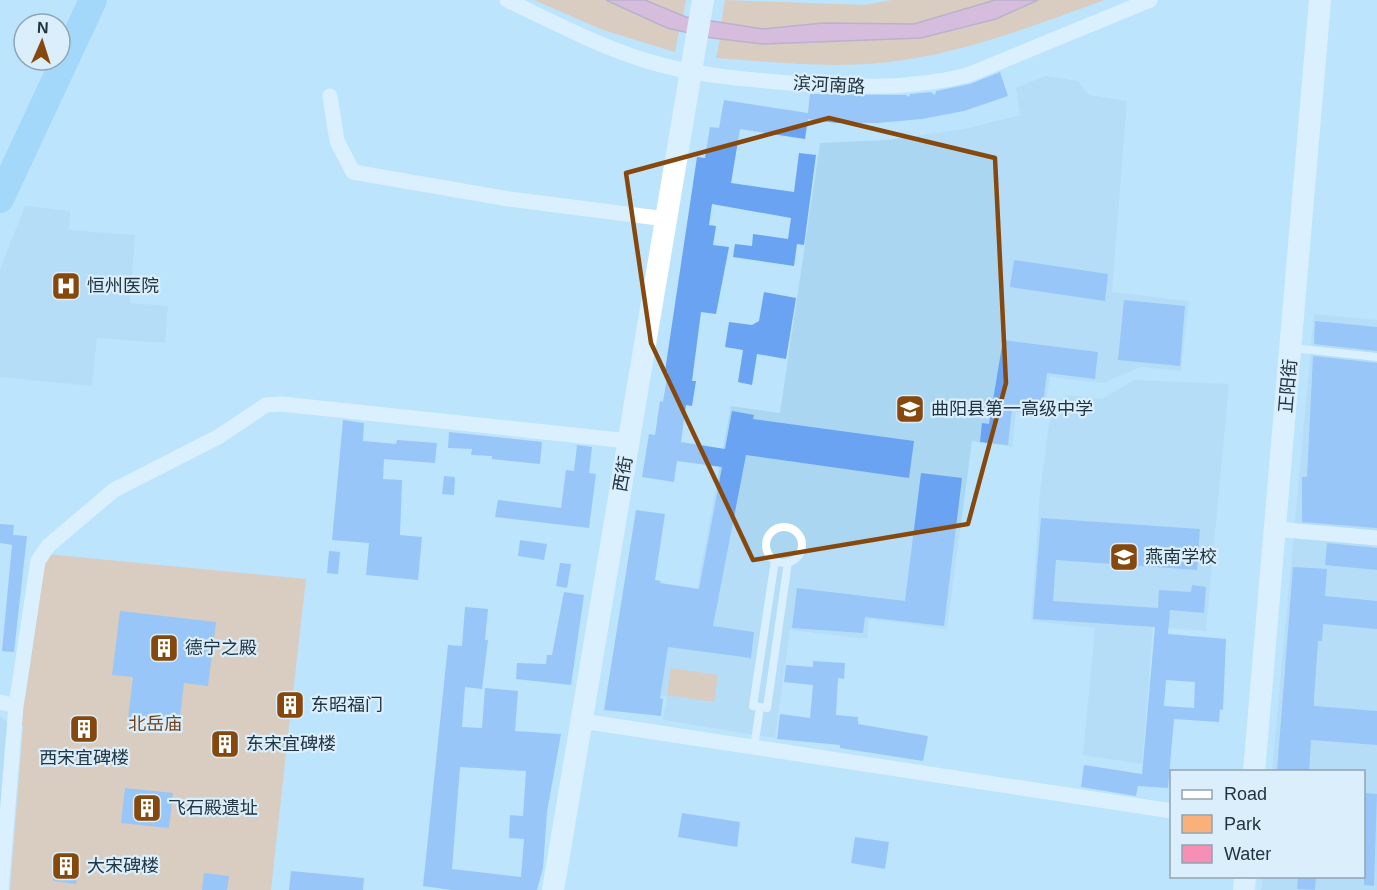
<svg xmlns="http://www.w3.org/2000/svg" width="1377" height="890" font-family="Helvetica,'Noto Sans SC',sans-serif">
<style>
.built{fill:#aad6f2}
.green{fill:#fab079}
.water{fill:#f58fb5;stroke:#b57492;stroke-width:1.5}
.building{fill:#6aa3f1;fill-rule:evenodd}
.lines{fill:none;stroke-linecap:round;stroke-linejoin:round}
.lane{stroke:#fff;stroke-width:8}
.street{stroke:#fff;stroke-width:15}
.secondary{stroke:#fff;stroke-width:22}
.highway{stroke:#83cbf7;stroke-width:28}
.marked{fill:none;stroke:#86480c;stroke-width:4.5;stroke-linejoin:round}
.labels{text-anchor:middle;stroke-width:4.5;stroke-linejoin:round;paint-order:stroke}
.street-label{font-size:18px;fill:#213441;stroke:#dbeefb}
.poi-label{font-size:18px;fill:#213441;stroke:#dbeefb;text-anchor:start}
.park-label{font-size:18px;fill:#704422;stroke:#dbeefb}
</style>
<rect width="100%" height="100%" fill="#bde4fd"/>
<path class="built" d="M1045,76l33,5 11,14 38,6 -15,191 77,9 -8,70 -40,-4 -38,16 -53,-6 -5,30 -13,8 -16,-3 -4,35 -40,-6 -25,188 -78,-10 -2,20 -77,-9 -15,108 -112,-18 4,-23 -19,-3 13,-82 31,4 39,-210 49,7 40,-270 67,-3 77,-11 56,-14 -4,-27z
M25,206l45,5 -1,19 66,5 -5,68 38,3 -3,37 -68,-5 -5,48 -92,-9v-108z
M1314,314l63,6v570h-116l2,-13 101,-1v-104l-92,-1z
M1134,380l95,4 -23,247 -53,-4 -11,137 -59,-9 12,-127 -64,-7 9,-128 9,-70 9,-21 9,-7 35,4z
M0,715l11,12 -11,130z"/>
<path class="green" d="M534,0h72l73,31 -4,21 -72,-22z
M645,0h41l-3,16z
M725,0l139,5 28,-5h103l-81,24 -91,-1 -60,6 -42,-5z
M1038,0h66c-73,27 -145,55 -223,63 -55,5 -110,-1 -165,-5l4,-19c37,4 72,3 109,2 79,-2 137,-4 209,-41z
M46,554l260,25 -13,114 5,1 -3,23h-5l-19,173h-261l13,-164 -4,-1 3,-26h3z
M671,668l47,7 -4,27 -47,-7z"/>
<path class="water" d="M606,0h39l41,17 77,12 60,-6 91,1 81,-24h43l-42,19 -75,19 -158,6 -51,-6 -45,-10z"/>
<path class="building" d="M1000,72l8,24 -44,15 -42,8 -45,4h-40l-29,-4 -3,20 -65,-10 -9,54 63,9 5,-39 17,2 -12,90 -7,-1 -3,22 -61,-9 2,-13 17,2 1,-12 35,5 3,-21 -79,-14 -3,21 7,1 -3,19 16,2 -13,67 -15,-2 -9,69h4l-4,25 -6,-1 -5,37 44,7 7,-38 22,4 -1,4 161,22 -5,37 -163,-23 -33,171 41,6 -3,26 -83,-11 -8,51 3,1 -2,17 -57,-6 32,-200 29,4 -10,66 6,1 -1,2 39,6 23,-122 -45,-6 -3,21 -32,-5 7,-43 6,1 5,-34 3,1 5,-30 -3,-1 32,-214 8,1 5,-31 9,1 5,-28 84,13 2,-19 96,1 3,2 1,-3 21,-2 4,3 1,-4 34,-7z
M1014,260l94,14 -3,27 -95,-14z
M764,292l32,6 -10,61 -29,-5 -5,31 -14,-3 5,-32 -18,-3 4,-25 23,3 7,-4z
M1124,300l61,6 -5,60 -62,-6z
M1315,321l62,6v24l-63,-7z
M1003,340l95,12 -3,27 -48,-6 -4,31 -12,8 -19,-3 -4,36 -28,-3 2,-19 7,1z
M1313,356l64,7v165l-75,-6v-45h5z
M343,420l21,3 -1,18 33,3 1,-4 40,3 -2,20 -51,-4 -1,20 19,1 -2,55 22,2 -4,43 -52,-5 3,-32 -37,-3z
M449,432l93,10 -2,22 -48,-5v-3l-21,-1 1,-6 -24,-1z
M577,445l15,2 -3,26 7,1 -7,54 -94,-11 3,-17 63,8 5,-38 8,1z
M921,473l41,5 -18,148 -79,-9 -2,16 -71,-5 5,-40 108,13z
M444,476l11,1 -1,18 -12,-1z
M1041,518l159,11 -3,41 -141,-10 -3,41 105,7 1,-18 32,2 1,-7 14,2 -2,26 -34,-3 -2,24 58,5 -3,71 -3,-1 -1,13 -45,-3 -6,69 -30,-2 -2,10 -55,-9 3,-22 58,9 13,-147 -122,-8zM1166,680l29,2 -1,26 -30,-2z
M0,524l14,1 -1,10 14,1 -13,116 -12,-1 10,-106 -12,-2z
M520,540l27,4 -3,16 -26,-4z
M1327,543l50,5v22l-52,-5z
M329,551l11,1 -2,22 -11,-1z
M560,563l11,1 -4,24 -11,-2z
M1293,567l34,2 -2,27 52,5v28l-54,-5 -1,17h-4l-4,59v6l63,5v34l-66,-5 -2,31h-32z
M564,592l20,3 -13,90 -55,-6 1,-16 29,1 1,-9h5z
M465,607l23,2 -3,31h3l-6,49 -17,-2 -3,40 20,1 3,-40 33,3 -3,40 46,3 -14,78 -4,56 -6,22h-85l-29,-4 25,-241 14,1zM460,767l66,4 -3,45 -13,-1 -1,23 15,1 -3,38 -69,-8z
M120,611l96,11 -8,64 -24,-3 -5,42 -51,-6 5,-42 -21,-2z
M813,661l32,2 -1,16 -6,-1 -2,37 22,2v7l70,12 -5,25 -83,-13v-3l-63,-6 3,-25 30,4 3,-33 -29,-3 2,-17 27,2z
M75,718l20,2 -2,21 -20,-2z
M217,735l18,2 -2,17 -18,-2z
M125,788l48,5 -4,35 -48,-5z
M1364,793l13,1 -3,92 -10,-1z
M682,813l58,9 -3,25 -59,-10z
M855,837l34,5 -4,27 -34,-6z
M55,856l24,3 -3,25 -23,-3z
M291,871l73,7 -1,12h-74z
M204,873l25,3 -2,14h-25z
M1298,876h18l-1,14 -18,-1z"/>
<g class="lines">
<path class="lane" d="M1293,348l84,9
M766 545a18 18 0 1 1 36 0a18 18 0 1 1-36 0Z
M775,560l-22,146 14,2 21,-146
M754,748l6,-41"/>
<path class="street" d="M507,0c44,21 88,44 134,59 48,16 99,20 149,24 61,4 119,7 178,-8l182,-75
M330,96l7,45 16,31 156,27 157,20
M1275,529l102,9
M0,702l16,4
M582,721l590,90
M1,890l15,-184 22,-145 10,-15 66,-56 104,-53 48,-32 16,-1 347,37"/>
<path class="secondary" d="M1254,772l66,-772
M553,890l150,-890
M1244,890l1,-14"/>
<path class="highway" d="M0,199l93,-199"/>
</g>
<path d="M0 0H1377V890H0ZM829,118l166,40 11,225 -38,141 -215,36 -102,-217 -25,-170z" fill="#bde4fd" fill-opacity=".55" fill-rule="evenodd"/>
<path class="marked" d="M829,118l166,40 11,225 -38,141 -215,36 -102,-217 -25,-170z"/>
<defs>
<g id="hospital-square" transform="scale(1.5)"><rect x="-9" y="-9" width="18" height="18" rx="4" fill="#86480c" stroke="#dbeefb"/><path d="M-5-5h3v3.5h4V-5h3V5h-3V1.5h-4V5h-3Z" fill="#fff"/></g>
<g id="school-square" transform="scale(1.5)"><rect x="-9" y="-9" width="18" height="18" rx="4" fill="#86480c" stroke="#dbeefb"/><path d="M0-5L7-2L0 1L-7-2ZM-4 1L0 2.5L4 1V4Q0 6-4 4Z" fill="#fff"/></g>
<g id="building-square" transform="scale(1.5)"><rect x="-9" y="-9" width="18" height="18" rx="4" fill="#86480c" stroke="#dbeefb"/><path d="M-4-6H4V6H1V3H-1V6H-4ZM-2.5-4.3h1.7v1.8h-1.7ZM.8-4.3h1.7v1.8H.8ZM-2.5-1h1.7V.8h-1.7ZM.8-1h1.7V.8H.8Z" fill="#fff"/></g>
</defs>
<g fill-rule="evenodd">
<use href="#hospital-square" x="66" y="286"/>
<use href="#school-square" x="910" y="409"/>
<use href="#school-square" x="1124" y="557"/>
<use href="#building-square" x="164" y="648"/>
<use href="#building-square" x="290" y="705"/>
<use href="#building-square" x="84" y="729"/>
<use href="#building-square" x="225" y="744"/>
<use href="#building-square" x="147" y="808"/>
<use href="#building-square" x="66" y="866"/>
</g>
<g class="labels">
<g class="street-label">
<text transform="translate(829 85) rotate(3)" y="6">滨河南路</text>
<text transform="translate(1288 386) rotate(-85)" y="6">正阳街</text>
<text transform="translate(623 474) rotate(-80)" y="6">西街</text>
</g>
<g class="poi-label">
<text x="87" y="292">恒州医院</text>
<text x="931" y="415">曲阳县第一高级中学</text>
<text x="1145" y="563">燕南学校</text>
<text x="185" y="654">德宁之殿</text>
<text x="311" y="711">东昭福门</text>
<text x="246" y="750">东宋宜碑楼</text>
<text x="84" y="764" text-anchor="middle">西宋宜碑楼</text>
<text x="168" y="814">飞石殿遗址</text>
<text x="87" y="872">大宋碑楼</text>
</g>
<g class="park-label">
<text x="155" y="730">北岳庙</text>
</g>
</g>
<rect x="1170" y="770" width="195" height="108" fill="#dbeefb" stroke="#91a4b1" stroke-width="1.5"/>
<rect x="1182" y="790" width="30" height="9" fill="#ffffff" stroke="#91a4b1" stroke-width="1.5"/>
<text x="1224" y="800" font-size="18" fill="#213441">Road</text>
<rect x="1182" y="815" width="30" height="18" fill="#fab079" stroke="#91a4b1" stroke-width="1.5"/>
<text x="1224" y="830" font-size="18" fill="#213441">Park</text>
<rect x="1182" y="845" width="30" height="18" fill="#f58fb5" stroke="#91a4b1" stroke-width="1.5"/>
<text x="1224" y="860" font-size="18" fill="#213441">Water</text>
<g transform="translate(42 42) rotate(3)"><circle r="28" fill="#dbeefb" stroke="#91a4b1" stroke-width="1.5"/>
<path d="M0-4.5L10 22L0 15L-10 22Z" fill="#86480c"/>
<text y="-9" font-size="16" font-weight="bold" text-anchor="middle" fill="#213441">N</text>
</g>
</svg>
